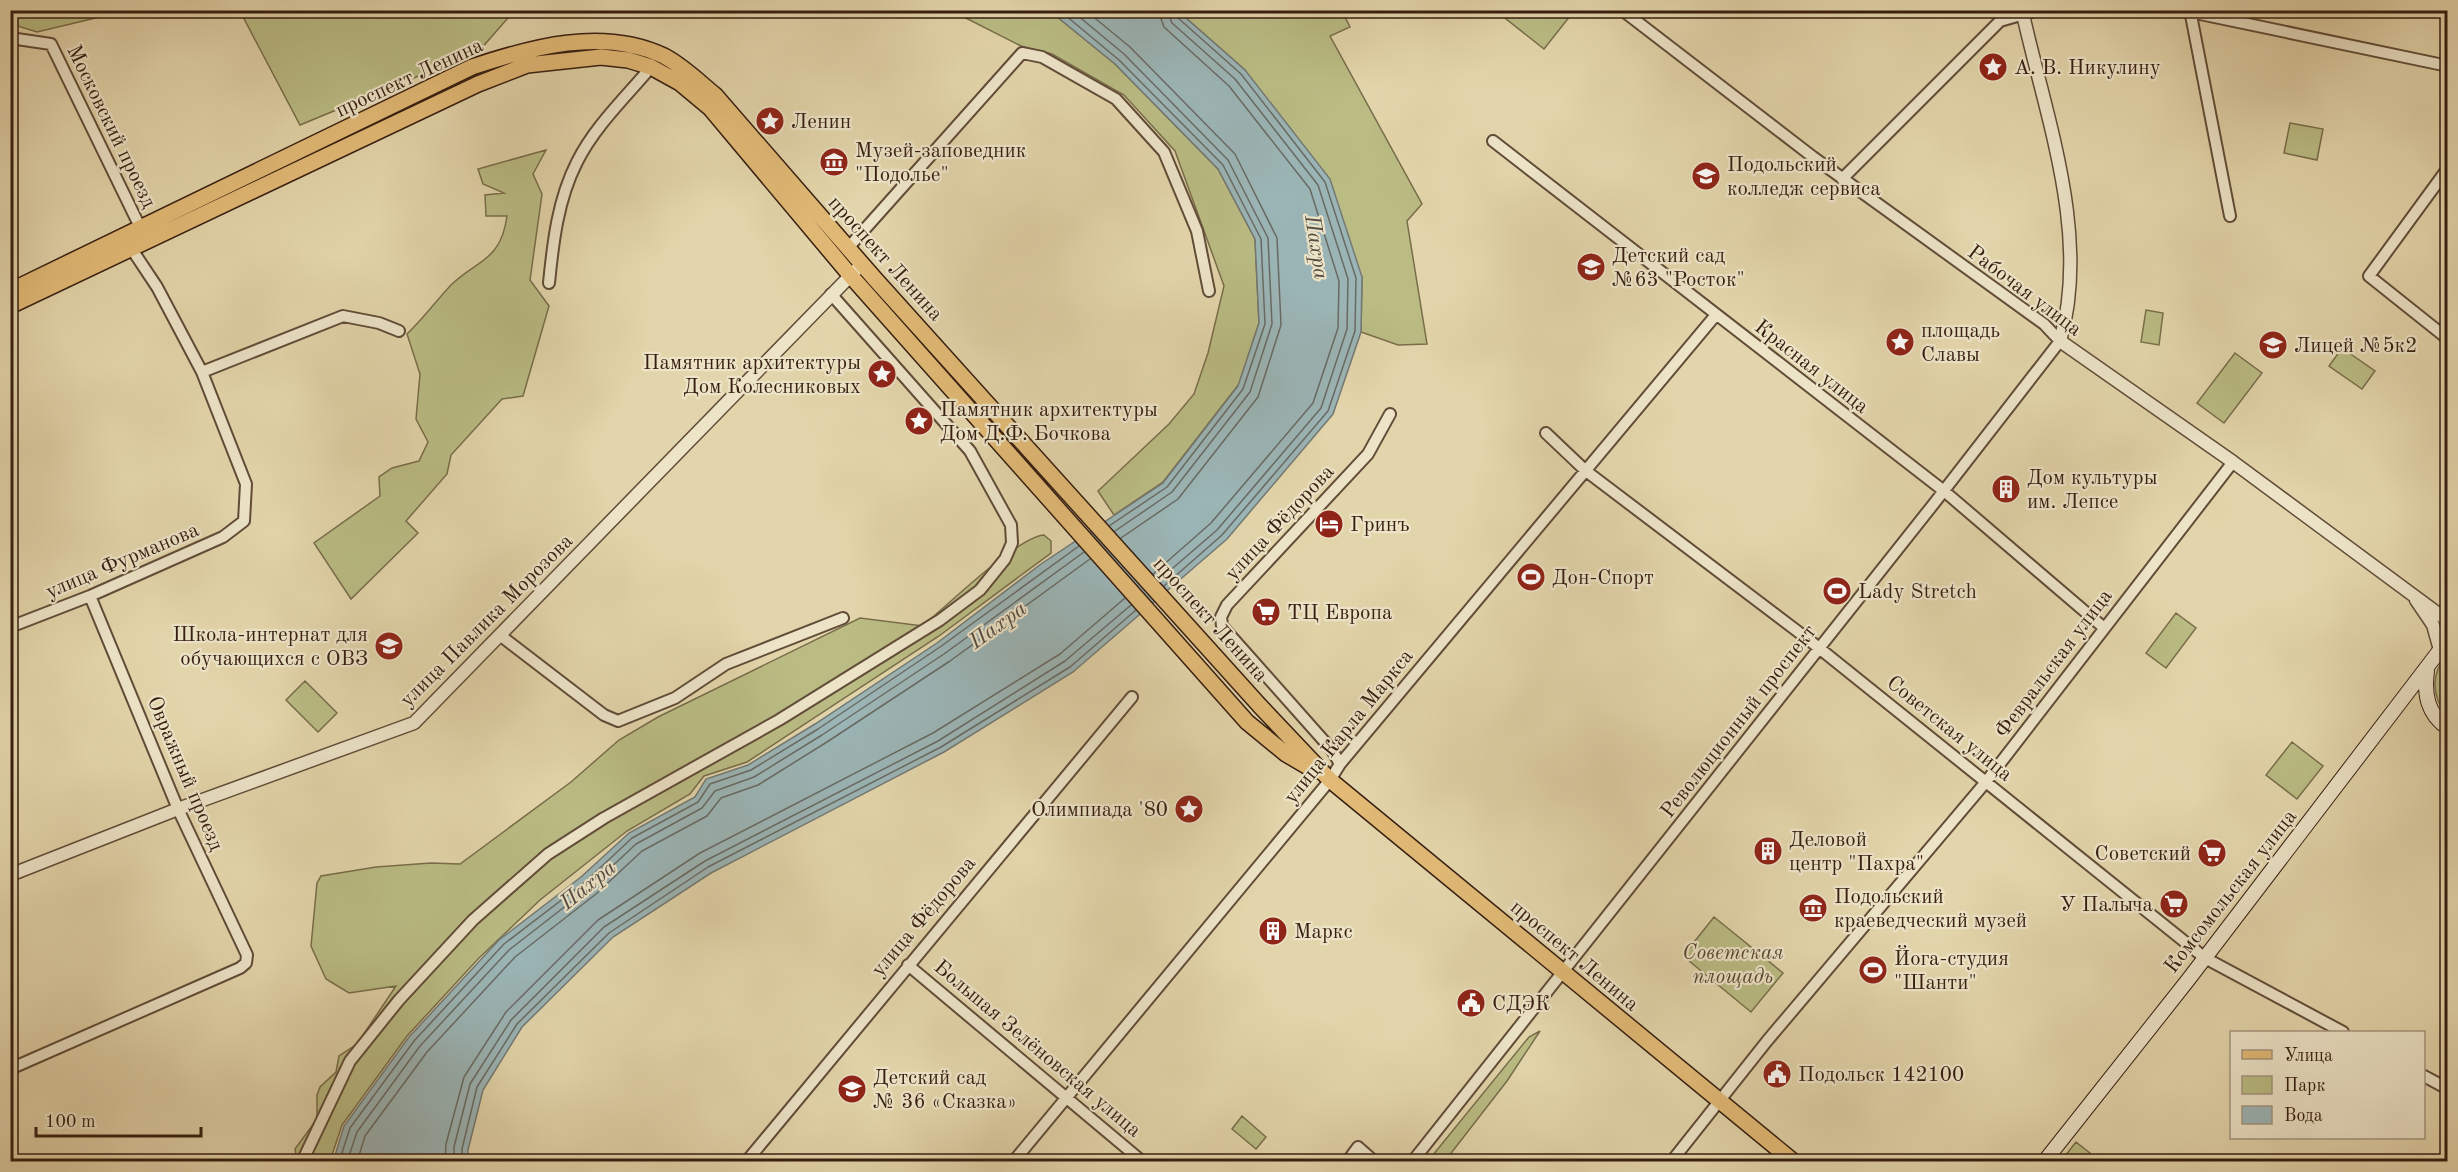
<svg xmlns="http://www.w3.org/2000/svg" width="2458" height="1172" font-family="'Old Standard TT',serif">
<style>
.green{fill:#babc84;stroke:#786d4a;stroke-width:1.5}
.water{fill:#9bb5b6;stroke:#737974;stroke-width:1.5}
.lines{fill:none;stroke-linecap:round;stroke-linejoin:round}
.shore{stroke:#686a64;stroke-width:1.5}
.minor-casing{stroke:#614c38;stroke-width:14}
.tertiary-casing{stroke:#614c38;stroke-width:15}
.secondary-casing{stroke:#361e11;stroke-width:16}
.primary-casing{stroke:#361e11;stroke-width:18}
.minor{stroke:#ede4c8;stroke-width:10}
.tertiary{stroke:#ede4c8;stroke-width:12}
.secondary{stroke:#ede4c8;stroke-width:14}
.primary{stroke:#e2ba76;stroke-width:15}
.labels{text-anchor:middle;stroke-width:4.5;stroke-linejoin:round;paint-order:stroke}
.poi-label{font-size:21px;fill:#361e11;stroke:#ede4c8;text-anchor:start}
.street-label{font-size:21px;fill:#361e11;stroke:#ede4c8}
.park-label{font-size:21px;font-style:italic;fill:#57462e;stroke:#ede4c8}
.water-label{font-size:22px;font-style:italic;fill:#544b43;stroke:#ede4c8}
</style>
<rect width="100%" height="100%" fill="#e3d5ab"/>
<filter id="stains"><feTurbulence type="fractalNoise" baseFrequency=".00333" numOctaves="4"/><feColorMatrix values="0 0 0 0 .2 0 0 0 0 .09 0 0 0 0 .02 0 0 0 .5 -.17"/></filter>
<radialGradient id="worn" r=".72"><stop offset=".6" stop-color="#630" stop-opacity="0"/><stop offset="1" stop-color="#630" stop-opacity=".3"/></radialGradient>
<path class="green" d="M10,11l1,-1 114,1 -88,21 -26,-8z
M237,11h277l-35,40 -179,74 -58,-110z
M952,11h98l65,53 103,105 37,70 4,84 -20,61 -76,98 -49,33 -16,-24 71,-67 25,-30 14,-41 16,-67 -49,-135 -51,-56 -72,-41 -31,-8z
M1178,11h164l8,16 -20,9 92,168 -15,17 20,123 -29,1 -37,-13 1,-55 -117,-207z
M1496,11h78l-30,38z
M2290,123l33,6 -6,31 -33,-7z
M546,150l-13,24 9,20 -12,86 19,26 -26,90 -21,3 -51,56 -4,19 -41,47 12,12 -67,66 -37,-56 66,-47 -1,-19 13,-9 27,-7 9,-19 -12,-23 4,-45 -13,-40c16,-15 29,-33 44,-49 26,-25 50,-24 56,-69h-21l-1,-21 19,-2 -21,-9 -5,-15z
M2146,310l17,3 -4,32 -18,-3z
M2342,348l33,23 -13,18 -33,-23z
M2235,353l27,20 -38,50 -27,-20z
M1044,535l7,6v12l-112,83 -192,126 -43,14 -14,18 -63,37 -87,69 -62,59 -71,77 -65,89 -12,36h-33l-2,-12 22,-30v-24l3,-8 16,-15 3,-16 18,-12 39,-58 -47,7 -23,-14 -15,-33 6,-63 4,-7 55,-9 55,-4 29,1 111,-82 48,-42 39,-23 202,-99 63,8c22,-19 96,-90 121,-91z
M2176,613l20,15 -30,40 -20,-15z
M2447,656v59c-15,-17 -17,-42 0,-59z
M305,681l32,32 -19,19 -32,-32z
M2292,742l31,24 -26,33 -31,-24z
M1714,917l69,56 -32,39 -68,-56z
M1540,1031l-33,50 -62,80h-17l101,-124z
M1242,1116l24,21 -10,12 -24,-20z
M2076,1142l24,19h-39z"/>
<path class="water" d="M1050,11h128l67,59 85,109 32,98 -1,55 -28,82 -106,125 -154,133 -129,80 -233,121 -98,64 -91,90 -39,63 -15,60v11l-135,1 11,-36 65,-89 90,-97 82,-63 48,-44 66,-36 11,-18 42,-14 67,-41 122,-81 104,-79 122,-81 75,-97 21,-63 -4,-84 -37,-70 -103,-105z"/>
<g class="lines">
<path class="shore" d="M1059,10l60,50 104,105 38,74 4,85 -22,65 -76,98 -58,39
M1071,10l53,44 104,106 40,78 4,86 -22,68 -78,100 -57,39
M1085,10l45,37 105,107 42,84 4,87 -23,72 -80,102 -57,39
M1153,574l58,-51 102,-120 25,-75 1,-47 -29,-92 -81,-103 -65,-59 -6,-17
M1159,580l58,-50 104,-122 26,-79 1,-50 -30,-94 -83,-106 -63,-56 -5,-13
M1164,586l58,-51 106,-124 27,-80 1,-53 -31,-96 -84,-108 -64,-57 -2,-7
M339,1162l11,-34 64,-87 90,-97 81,-62 47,-44 66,-36 12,-18 41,-14 67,-41 122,-82 139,-101
M347,1162l10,-30 63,-86 89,-96 81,-63 46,-43 66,-36 13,-17 39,-14 68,-42 122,-81 140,-102
M357,1162l8,-26 62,-84 88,-95 81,-63 46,-43 65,-35 14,-18 37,-13 69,-43 123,-81 140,-102
M445,1162l1,-18 18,-67 42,-65 92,-92 102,-67 233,-120 127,-79 65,-56
M454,1162v-15l16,-63 41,-64 93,-93 101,-66 233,-120 127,-80 66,-56
M462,1162v-13l15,-62 40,-63 92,-91 99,-66 233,-120 129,-80 66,-57"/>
<g class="minor-casing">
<path id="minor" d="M2181,10l267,56
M2190,10l40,206
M10,38l41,6 90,185
M1493,141l451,350 159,136
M2448,168l-79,108 79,63
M1842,179l158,-158 38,-11
M848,248l174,-195 20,4 74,42 48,53 33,79 12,60
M549,283c4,-41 9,-84 28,-121 18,-36 49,-65 74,-95
M202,372l141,-56 36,7 20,8
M1546,433l40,38 223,169 396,318 138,74
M10,627l80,-31 133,-59 21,-16 2,-37 -44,-112 -45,-85 -26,-39
M501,636l103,79 14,6 57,-23 51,-34 117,-46
M1340,764l-8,-14 -110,-124 -1,-9 6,-12 141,-151 22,-40
M908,965l235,197
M10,1069l230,-101 6,-5 1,-8 -69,-146 -88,-213
M2424,1076l24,13
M302,1162l48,-101 49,-61 74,-80 75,-66 56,-36 175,-98 161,-100 40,-30 25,-31 7,-16 -1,-18 -41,-74 -139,-157
M746,1162l386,-465
M1013,1162l317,-382 10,-16 375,-448
M1347,1162l11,-15 17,15
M1412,1162l520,-656 128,-165 -16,-17 -231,-167 -191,-147
M1671,1162l96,-121 218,-258 248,-321"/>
</g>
<g class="tertiary-casing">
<path id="tertiary" d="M2022,10c23,105 69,225 38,331l173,121 215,159
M2416,600l17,25 7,25
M10,875l168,-66 236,-86 442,-453"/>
</g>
<g class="secondary-casing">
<path id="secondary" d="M2427,671c-3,23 0,43 21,57
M2044,1162l144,-182 252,-330 8,-5"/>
</g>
<g class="primary-casing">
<path id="primary" d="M10,291l462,-224c59,-20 131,-40 192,-11 19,10 35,26 51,39l160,184 385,427 70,74 464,382
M10,306l468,-222 49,-19 74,-8 27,3 23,7 29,16 30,25 140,167 397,447 39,32 29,17"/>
</g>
<use href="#minor" class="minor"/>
<use href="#tertiary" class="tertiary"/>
<use href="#secondary" class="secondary"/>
<use href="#primary" class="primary"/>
</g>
<defs>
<g id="sight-disc" transform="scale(1.5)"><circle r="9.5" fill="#8f2418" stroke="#ede4c8"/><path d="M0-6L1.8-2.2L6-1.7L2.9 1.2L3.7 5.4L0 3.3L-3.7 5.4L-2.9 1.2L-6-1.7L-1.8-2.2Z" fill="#fff"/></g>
<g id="museum-disc" transform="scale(1.5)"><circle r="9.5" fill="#8f2418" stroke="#ede4c8"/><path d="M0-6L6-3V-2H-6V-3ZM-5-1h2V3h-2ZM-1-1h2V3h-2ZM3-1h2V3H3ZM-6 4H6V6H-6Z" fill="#fff"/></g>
<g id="university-disc" transform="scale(1.5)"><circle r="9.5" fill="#8f2418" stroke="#ede4c8"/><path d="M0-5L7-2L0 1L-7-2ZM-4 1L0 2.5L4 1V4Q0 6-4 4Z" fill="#fff"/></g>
<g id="school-disc" transform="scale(1.5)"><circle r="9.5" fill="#8f2418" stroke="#ede4c8"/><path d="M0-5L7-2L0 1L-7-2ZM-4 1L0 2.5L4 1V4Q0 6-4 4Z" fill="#fff"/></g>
<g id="building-disc" transform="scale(1.5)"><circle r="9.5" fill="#8f2418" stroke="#ede4c8"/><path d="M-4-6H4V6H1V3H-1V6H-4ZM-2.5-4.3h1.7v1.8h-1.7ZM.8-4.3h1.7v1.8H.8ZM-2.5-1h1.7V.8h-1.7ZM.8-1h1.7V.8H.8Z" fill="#fff"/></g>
<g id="hotel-disc" transform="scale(1.5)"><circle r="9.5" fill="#8f2418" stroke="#ede4c8"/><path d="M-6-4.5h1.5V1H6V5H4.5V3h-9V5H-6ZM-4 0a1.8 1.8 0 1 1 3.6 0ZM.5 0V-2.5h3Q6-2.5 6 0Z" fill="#fff"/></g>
<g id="stadium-disc" transform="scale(1.5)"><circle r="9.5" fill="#8f2418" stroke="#ede4c8"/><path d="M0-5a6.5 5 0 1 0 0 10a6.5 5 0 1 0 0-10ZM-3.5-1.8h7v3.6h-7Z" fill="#fff"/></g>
<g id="supermarket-disc" transform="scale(1.5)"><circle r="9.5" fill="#8f2418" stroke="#ede4c8"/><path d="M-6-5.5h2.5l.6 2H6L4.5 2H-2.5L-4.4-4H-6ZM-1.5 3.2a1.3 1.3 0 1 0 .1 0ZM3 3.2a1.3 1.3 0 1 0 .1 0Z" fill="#fff"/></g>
<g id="civic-disc" transform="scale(1.5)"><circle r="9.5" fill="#8f2418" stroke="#ede4c8"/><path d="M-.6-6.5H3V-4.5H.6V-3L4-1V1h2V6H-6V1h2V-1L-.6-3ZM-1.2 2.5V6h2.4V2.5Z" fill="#fff"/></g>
</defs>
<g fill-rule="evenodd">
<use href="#sight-disc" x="1993" y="67"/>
<use href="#sight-disc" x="770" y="121"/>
<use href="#museum-disc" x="834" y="162"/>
<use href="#university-disc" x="1706" y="176"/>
<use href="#school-disc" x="1591" y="267"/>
<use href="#sight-disc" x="1900" y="342"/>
<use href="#school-disc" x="2273" y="345"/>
<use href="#sight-disc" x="882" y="374"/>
<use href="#sight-disc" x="919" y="421"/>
<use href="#building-disc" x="2006" y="489"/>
<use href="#hotel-disc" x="1329" y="524"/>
<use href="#stadium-disc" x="1531" y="577"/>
<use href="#stadium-disc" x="1837" y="591"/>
<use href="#supermarket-disc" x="1266" y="612"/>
<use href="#school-disc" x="389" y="646"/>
<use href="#sight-disc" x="1189" y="809"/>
<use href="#building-disc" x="1768" y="851"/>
<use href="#supermarket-disc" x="2212" y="853"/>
<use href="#supermarket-disc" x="2174" y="904"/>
<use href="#museum-disc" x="1813" y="908"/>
<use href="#building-disc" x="1273" y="931"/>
<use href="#stadium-disc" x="1873" y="970"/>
<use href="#civic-disc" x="1471" y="1003"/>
<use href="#civic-disc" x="1777" y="1074"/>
<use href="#school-disc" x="852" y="1089"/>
</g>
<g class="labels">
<g class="poi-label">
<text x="2014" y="74">А. В. Никулину</text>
<text x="791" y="128">Ленин</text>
<text x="855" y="157">Музей-заповедник<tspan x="855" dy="24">"Подолье"</tspan></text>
<text x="1727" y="171">Подольский<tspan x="1727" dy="24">колледж сервиса</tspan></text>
<text x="1612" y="262">Детский сад<tspan x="1612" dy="24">№63 "Росток"</tspan></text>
<text x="1921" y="337">площадь<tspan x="1921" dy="24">Славы</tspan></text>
<text x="2294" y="352">Лицей №5к2</text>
<text x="861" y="369" text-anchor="end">Памятник архитектуры<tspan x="861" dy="24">Дом Колесниковых</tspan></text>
<text x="940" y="416">Памятник архитектуры<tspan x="940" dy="24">Дом Д.Ф. Бочкова</tspan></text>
<text x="2027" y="484">Дом культуры<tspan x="2027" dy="24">им. Лепсе</tspan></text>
<text x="1350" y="531">Гринъ</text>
<text x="1552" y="584">Дон-Спорт</text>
<text x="1858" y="598">Lady Stretch</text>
<text x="1287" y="619">ТЦ Европа</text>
<text x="368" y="641" text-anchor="end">Школа-интернат для<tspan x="368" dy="24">обучающихся с ОВЗ</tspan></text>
<text x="1168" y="816" text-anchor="end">Олимпиада '80</text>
<text x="1789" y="846">Деловой<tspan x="1789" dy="24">центр "Пахра"</tspan></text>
<text x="2191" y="860" text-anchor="end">Советский</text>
<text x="1834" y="903">Подольский<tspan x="1834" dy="24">краеведческий музей</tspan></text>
<text x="2153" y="911" text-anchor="end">У Палыча</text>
<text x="1294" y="938">Маркс</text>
<text x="1894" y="965">Йога-студия<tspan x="1894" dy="24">"Шанти"</tspan></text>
<text x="1492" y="1010">СДЭК</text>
<text x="1798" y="1081">Подольск 142100</text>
<text x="873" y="1084">Детский сад<tspan x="873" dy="24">№ 36 «Сказка»</tspan></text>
</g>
<g class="street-label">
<text transform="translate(409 77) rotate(-25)" y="7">проспект Ленина</text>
<text transform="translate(112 126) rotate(64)" y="7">Московский проезд</text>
<text transform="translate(886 258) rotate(48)" y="7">проспект Ленина</text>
<text transform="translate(2025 290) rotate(37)" y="7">Рабочая улица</text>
<text transform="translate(1812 366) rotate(38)" y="7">Красная улица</text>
<text transform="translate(1279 522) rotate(-47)" y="7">улица Фёдорова</text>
<text transform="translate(122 560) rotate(-23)" y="7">улица Фурманова</text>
<text transform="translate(1211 619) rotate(48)" y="7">проспект Ленина</text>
<text transform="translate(486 620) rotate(-45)" y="7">улица Павлика Морозова</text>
<text transform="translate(2053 663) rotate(-53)" y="7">Февральская улица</text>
<text transform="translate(1738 721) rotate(-52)" y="7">Революционный проспект</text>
<text transform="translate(1348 726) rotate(-51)" y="7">улица Карла Маркса</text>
<text transform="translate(1950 728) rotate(39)" y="7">Советская улица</text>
<text transform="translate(186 773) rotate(67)" y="7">Овражный проезд</text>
<text transform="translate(2230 891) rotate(-52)" y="7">Комсомольская улица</text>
<text transform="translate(923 916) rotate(-50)" y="7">улица Фёдорова</text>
<text transform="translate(1575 955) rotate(40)" y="7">проспект Ленина</text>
<text transform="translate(1038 1048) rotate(40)" y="7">Большая Зелёновская улица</text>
</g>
<g class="park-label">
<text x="1733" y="959">Советская<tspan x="1733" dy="24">площадь</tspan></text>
</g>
<g class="water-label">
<text transform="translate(1318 247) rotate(81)" y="8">Пахра</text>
<text transform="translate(997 624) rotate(-36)" y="8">Пахра</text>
<text transform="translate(587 884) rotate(-39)" y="8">Пахра</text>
</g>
</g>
<rect width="2458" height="1172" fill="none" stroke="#e3d5ab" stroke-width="36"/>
<rect x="12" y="12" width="2434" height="1148" fill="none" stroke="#361e11" stroke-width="3"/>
<rect x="18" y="18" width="2422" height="1136" fill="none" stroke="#361e11" stroke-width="1.5"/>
<rect x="2230" y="1031" width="195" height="108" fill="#ede4c8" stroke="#a4957f" stroke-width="1.5"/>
<rect x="2242" y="1050" width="30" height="9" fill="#e2ba76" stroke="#a4957f" stroke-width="1.5"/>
<text x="2284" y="1061" font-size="18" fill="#361e11">Улица</text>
<rect x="2242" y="1076" width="30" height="18" fill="#babc84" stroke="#a4957f" stroke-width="1.5"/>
<text x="2284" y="1091" font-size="18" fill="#361e11">Парк</text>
<rect x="2242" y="1106" width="30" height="18" fill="#9bb5b6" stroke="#a4957f" stroke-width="1.5"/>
<text x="2284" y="1121" font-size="18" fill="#361e11">Вода</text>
<path d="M36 1127v9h165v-9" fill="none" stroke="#361e11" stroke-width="3"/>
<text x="45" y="1127" font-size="18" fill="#361e11" stroke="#ede4c8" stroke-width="4.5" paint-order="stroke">100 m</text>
<rect width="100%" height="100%" filter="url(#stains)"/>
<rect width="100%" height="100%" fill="url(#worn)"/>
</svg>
